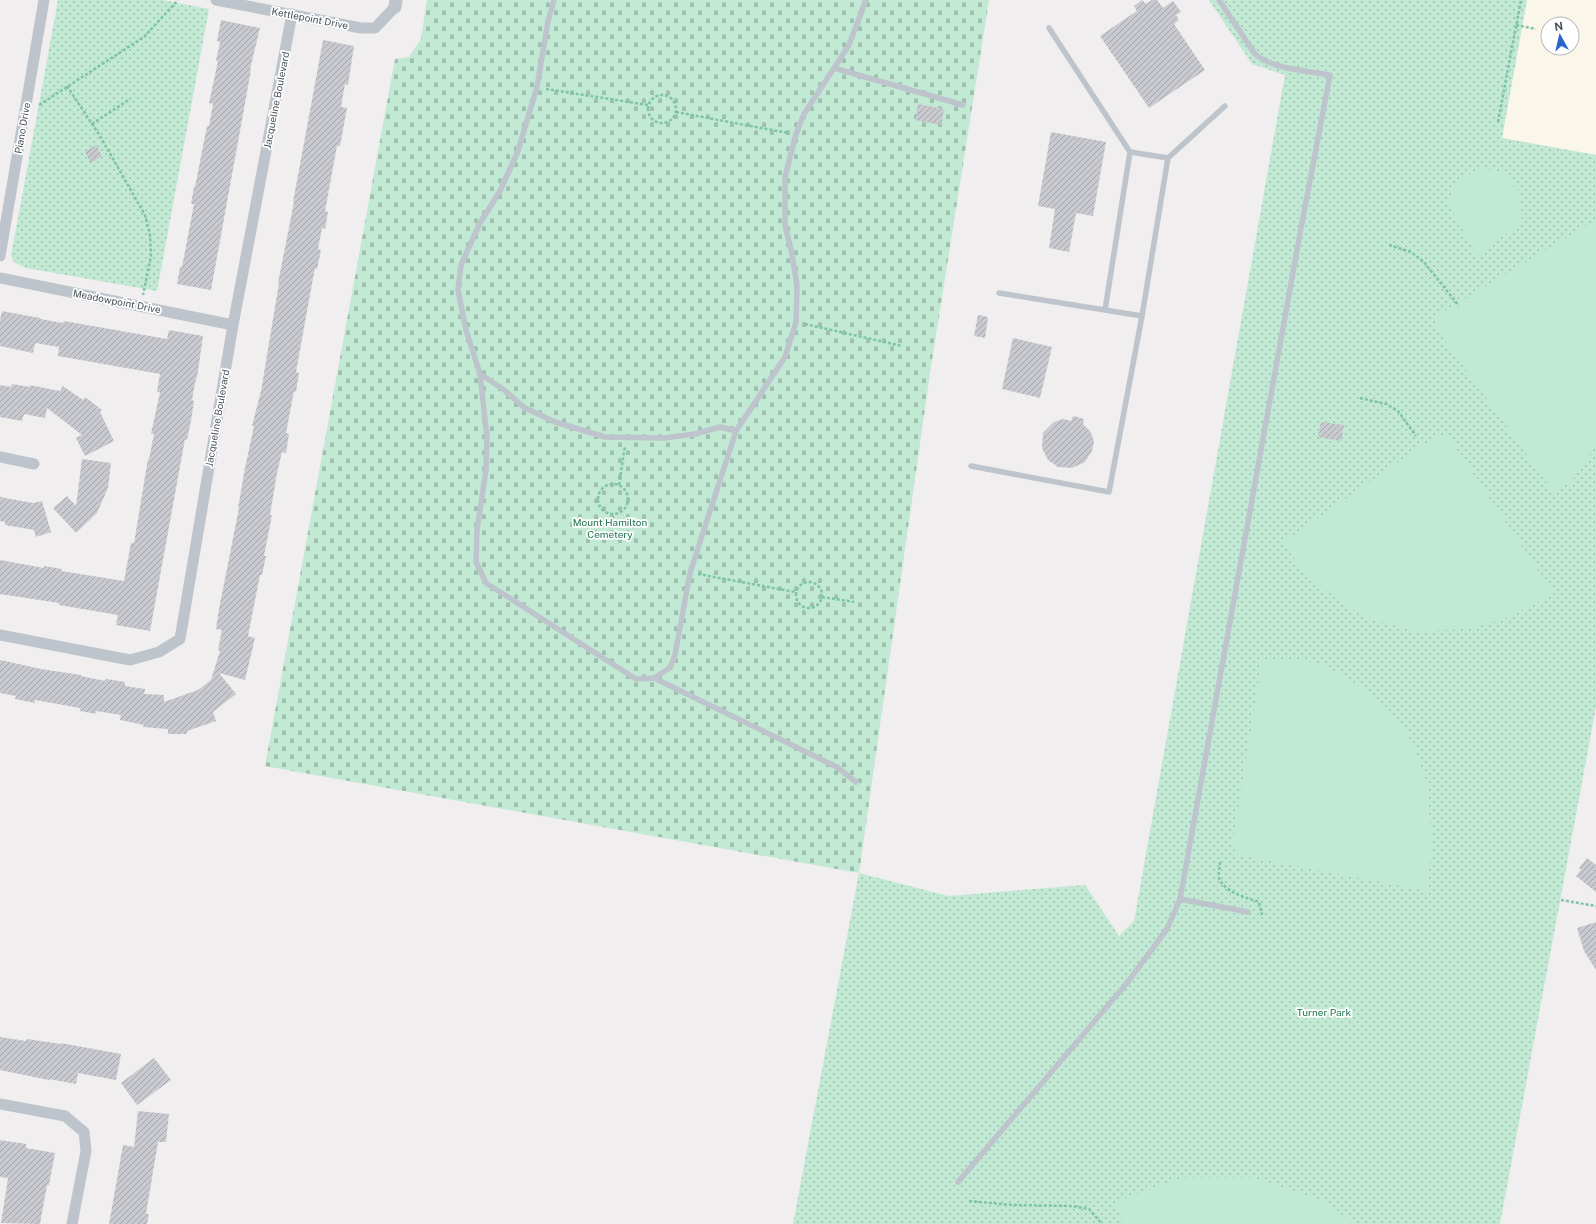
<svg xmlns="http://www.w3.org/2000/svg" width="1596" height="1224" font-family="'Public Sans',sans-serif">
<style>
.commercial{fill:#faf6e9;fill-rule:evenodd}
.grass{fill:url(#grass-dots)}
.cemetery{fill:url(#cemetery-stones)}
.pitch{fill:#c1e9d4}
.building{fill:url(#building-hatch)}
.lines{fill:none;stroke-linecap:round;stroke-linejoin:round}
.path{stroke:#7dc4a7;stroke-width:2.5;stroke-dasharray:3 2;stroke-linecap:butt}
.service{stroke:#bec4cb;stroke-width:5.5}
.minor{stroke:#bec4cb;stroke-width:11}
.tertiary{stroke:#bec4cb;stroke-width:13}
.labels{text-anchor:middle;stroke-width:3.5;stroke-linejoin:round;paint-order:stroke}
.street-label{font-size:10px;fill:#485059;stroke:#fff}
.park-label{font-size:10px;fill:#217251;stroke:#fff}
</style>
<defs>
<pattern id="grass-dots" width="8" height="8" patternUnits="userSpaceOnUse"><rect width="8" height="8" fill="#c1e9d4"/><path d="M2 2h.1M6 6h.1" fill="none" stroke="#9fbfaf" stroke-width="1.8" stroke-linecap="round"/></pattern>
<pattern id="cemetery-stones" width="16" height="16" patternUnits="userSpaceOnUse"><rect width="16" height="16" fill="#c1e9d4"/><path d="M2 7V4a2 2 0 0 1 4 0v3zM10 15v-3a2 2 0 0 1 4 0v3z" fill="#9fbfaf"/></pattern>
<pattern id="building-hatch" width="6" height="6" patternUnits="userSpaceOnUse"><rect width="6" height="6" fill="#c9cad0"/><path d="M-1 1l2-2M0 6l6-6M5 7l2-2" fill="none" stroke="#a5a6ac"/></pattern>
</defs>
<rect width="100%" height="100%" fill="#f0eeee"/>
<path class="commercial" d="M1527,0h69v155l-94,-17zM1548,24h24v24h-24z"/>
<path class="grass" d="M58,0h105l46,9 -52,282 -131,-23 -12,-6 -3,-6z
M1209,0h318l-25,138 94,17v552l-96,517h-707l66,-351 89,23 137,-11 34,51 15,-15 151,-846 -33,-11z"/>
<path class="cemetery" d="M427,0h562l-59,373 -71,500 -594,-107 130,-707 14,-2 12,-18z"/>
<path class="pitch" d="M1481,168l22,5 17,19 2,30 -45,34 -29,-52 9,-23z
M1596,220v225l-25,37 -17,11 -118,-165 2,-13z
M1437,435l11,1 106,158 -48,24 -35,11 -56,2 -44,-12 -25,-13 -37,-29 -27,-34z
M1262,659h30l25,4 23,11 26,16 21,18 24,32 16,43 5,64 -5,44 -189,-36 -6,-9z
M1182,1178h74l70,24 28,22h-229l-12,-21z"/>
<path class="building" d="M1142,0l4,4 6,-4h5l6,8 10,-7 8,11 -5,3 3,5 -5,4 31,46 -56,38 -49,-72 37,-25 -3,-5z
M221,20l39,8 -10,41h1l-7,40 -33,181 -34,-6 3,-17h2l12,-63h-3l3,-17h1l12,-61h2l4,-22 -4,-1 9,-42h-2l4,-19 -3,-1z
M323,40l31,6 -6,39 -3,-1 -4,23 6,1 -7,38h-3l-12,65 3,1 -3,17 -3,-1 -4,21 3,1 -4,19 -2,-1 -8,43 -11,61 3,1 -3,19 -2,-1 -8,42 3,1 -3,19 -4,-1 -5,21 -7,42h2l-8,41h2l-4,19h-2l-12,61 7,2 -10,42 -26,-7 17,21 -23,18 3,9 -29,10v3h-19v-5l-25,-2 1,-2 -24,-5 1,-5 -25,-4v3l-16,-3v-3l-45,-8v3l-20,-4 1,-3 -16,-3v-33l41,9 40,6v1l24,5 1,-2 19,3v4l20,3 -1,5 20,1v7l34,-12 13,-10 9,-29 -2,-1 4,-20 -6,-1 3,-20 20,-101h-1l7,-40 9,-42h-2l9,-35 18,-108h-1l16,-81h-1l4,-21z
M918,104l26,5 -3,16 -26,-5z
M1051,132l55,10 -13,74 -17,-3 -7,39 -20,-4 6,-39 -17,-3z
M96,145l6,11 -11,7 -6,-11z
M2,311l38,7v1l23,4 1,-2 103,18 2,-9 34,6 -6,42h-1l-4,22 2,1 -3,20 -4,19 -2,-1 -35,192 -34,-6 2,-10 -59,-10v-2l-59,-9v-34l44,8v-2l18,3 -1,2 63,10 7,-38h3l14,-84h1l5,-25h-3l9,-42h-3l3,-18 -102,-18 1,-9 -24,-4 -2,10 -33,-7v-26z
M978,315l10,2 -3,21 -11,-2z
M1013,338l39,9 -12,51 -38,-9z
M12,384l18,3v-2l30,6 3,-5 20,14 2,-3 17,13 -2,2 14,29 -29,15 -9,-18 6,-3 -35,-27 -2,10 -21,-4 -2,7 -22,-4v-32l11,2z
M1073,416l11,3 -1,5 7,7 4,10 -2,10 -7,11 -13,6 -14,-1 -10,-7 -6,-12 1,-15 11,-11 9,-3 8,2z
M1321,422l23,3 -3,16 -23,-4z
M82,459l29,4 -3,25 -11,25 -21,20 -23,-25 14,-12 9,10z
M0,497l33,6 9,-2 9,31 -15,5 -2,-7 -29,-5v-3l-5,-1z
M1587,858l9,7v27l-20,-16 5,-6 -2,-2z
M1596,922v48l-12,-19 -7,-23z
M0,1037l26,4 1,-2 34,5v-1l60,11 -5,26 -38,-7 -2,11 -27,-5v1l-49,-10z
M154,1058l17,22 -34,25 -16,-22z
M138,1111l31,3 -3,28h-8l-12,72h3l-2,10h-38l14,-79 11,2z
M0,1140l26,4v4l29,5 -6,32h-2l-7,39 -39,-1 7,-45 -8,-1z"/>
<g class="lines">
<path class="path" d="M1516,25l20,4
M67,86l33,50 45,79 5,20 1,21 -8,39
M546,89l102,16
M648 109a14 14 0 1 1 28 0a14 14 0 1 1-28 0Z
M39,105l105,-68 34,-37
M676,112l112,21
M1498,122l23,-122
M92,124l38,-25
M1389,245l22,7 13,10 35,44
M805,324l97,22
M1360,398l26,6 12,7 18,25
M598 499a15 15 0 1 1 30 0a15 15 0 1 1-30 0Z
M619,485l6,-39
M698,574l97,18
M796 595a13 13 0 1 1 26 0a13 13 0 1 1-26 0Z
M822,597l32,5
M1220,862c0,4 -2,12 -1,16 5,14 28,20 40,24l3,13
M1561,900l35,6
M969,1201l44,4 59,1 17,3 13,15"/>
<path class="service" d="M554,0l-6,21 -11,66 -19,64 -18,40 -20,32 -19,42 -3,25 8,40 14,44 23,15 22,19 30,14 50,15 59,1 31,-4 25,-7 16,4 49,-74 11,-35 1,-36 -5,-32 -7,-29v-48l11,-43 8,-20 45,-69 17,-45
M834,68l129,37
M1168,158l57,-52
M999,293l106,17 25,-158 -81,-124
M1105,310l37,6 26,-158 -38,-6
M480,374l7,63 -1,33 -9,60 -1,32 10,21 150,96 18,-1 16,-10 5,-13 15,-82 46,-142
M971,466l138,26 33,-176
M654,678l183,89 19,15
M1180,899l68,13
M958,1182l169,-199 40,-54 13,-30 121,-671 29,-153c-22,-4 -58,-6 -75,-21l-36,-54"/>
<path class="minor" d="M216,0l145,28h14l20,-21
M0,256l44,-256
M0,278l233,47
M0,457l34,7
M0,635l130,25 29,-8 21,-13 53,-314 59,-311
M0,1104l65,12 19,16 2,19 -14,73"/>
<path class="tertiary" d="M395,7l1,-7"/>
</g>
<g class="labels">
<g class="street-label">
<text transform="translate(310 18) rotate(11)" y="4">Kettlepoint Drive</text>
<text transform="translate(276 100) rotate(-79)" y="4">Jacqueline Boulevard</text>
<text transform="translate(22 128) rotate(-80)" y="4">Piano Drive</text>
<text transform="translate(117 301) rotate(11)" y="4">Meadowpoint Drive</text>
<text transform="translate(217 418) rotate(-80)" y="4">Jacqueline Boulevard</text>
</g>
<g class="park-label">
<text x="610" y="526">Mount Hamilton<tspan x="610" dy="12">Cemetery</tspan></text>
<text x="1324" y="1016">Turner Park</text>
</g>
</g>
<g transform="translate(1560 36) rotate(352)"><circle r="19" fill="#ffffff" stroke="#b6b9bd"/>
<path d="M0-3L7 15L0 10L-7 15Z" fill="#2d65cb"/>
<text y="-6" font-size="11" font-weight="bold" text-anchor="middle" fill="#485059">N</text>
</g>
</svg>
